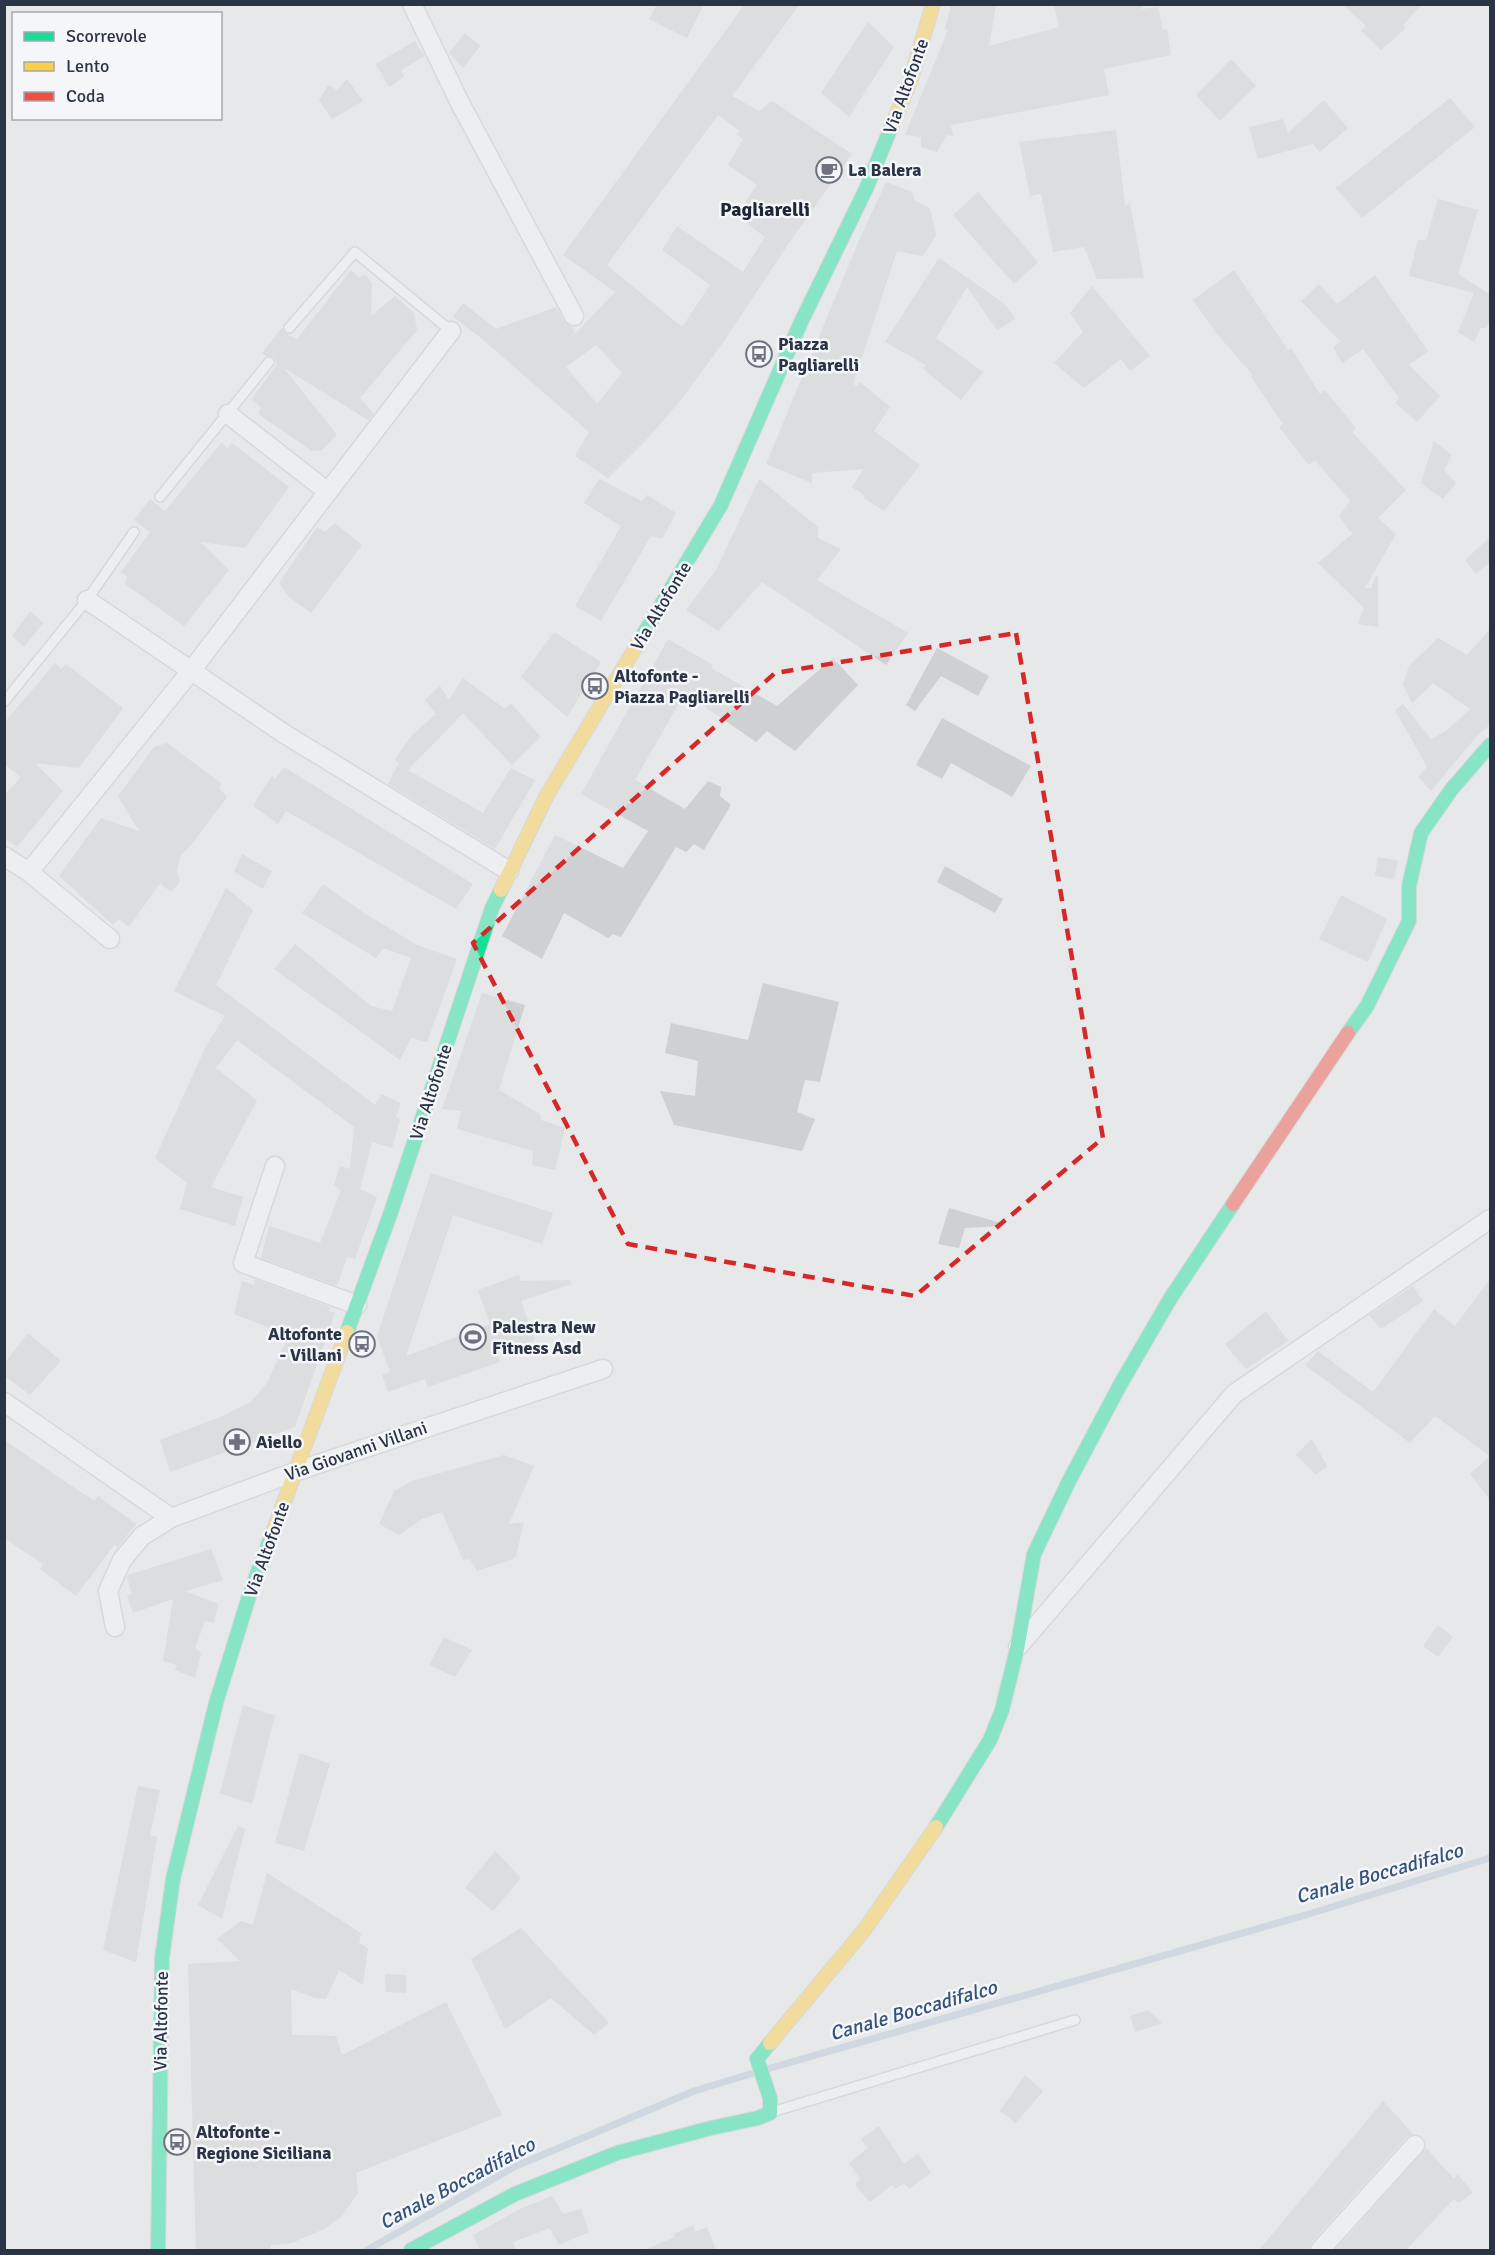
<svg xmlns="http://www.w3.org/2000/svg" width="1495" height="2255" font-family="Signika,sans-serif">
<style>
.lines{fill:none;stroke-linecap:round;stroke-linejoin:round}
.stream{stroke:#b4c4d5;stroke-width:7}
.building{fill:#ced0d3;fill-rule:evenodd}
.lane-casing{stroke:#c4c6c8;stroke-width:12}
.street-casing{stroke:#c4c6c8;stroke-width:21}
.fast-casing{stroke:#c4c6c8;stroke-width:16}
.slow-casing{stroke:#c4c6c8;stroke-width:16}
.jam-casing{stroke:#c4c6c8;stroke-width:16}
.lane{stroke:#f5f6f7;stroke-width:9}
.street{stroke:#f5f6f7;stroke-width:18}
.fast{stroke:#16e098;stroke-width:14}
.slow{stroke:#ffcf43;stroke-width:14}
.jam{stroke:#f24e42;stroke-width:14}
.marked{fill:none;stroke:#d62828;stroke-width:4.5;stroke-dasharray:12 8;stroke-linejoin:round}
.labels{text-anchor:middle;stroke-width:5;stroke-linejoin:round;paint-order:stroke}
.street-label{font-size:18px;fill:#2b3445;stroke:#f4f6f9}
.poi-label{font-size:18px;font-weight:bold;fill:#2b3445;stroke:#f4f6f9;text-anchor:start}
.neighbourhood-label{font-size:20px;font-weight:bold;fill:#1d2536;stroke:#f4f6f9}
.water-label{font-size:20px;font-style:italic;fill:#34527a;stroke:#f4f6f9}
</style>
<rect width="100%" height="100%" fill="#e6e8ea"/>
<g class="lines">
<path class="stream" d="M767,2069l542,-155 181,-56
M367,2250l149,-84 178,-75 63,-19"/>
</g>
<path class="building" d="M657,4h47l-17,34 -38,-19z
M745,4h55l-68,92 27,15 13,-10 80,53 -63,89 -65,98 -40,55 -35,41 -41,41 -33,-22 14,-24 -108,-94 -28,-21 10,-14 33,26 60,-22 8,14 8,6 3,7 40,-42 -52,-37zM718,115l22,16 -3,4 6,4 -15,26 29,20 -21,31 29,21 -22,35 -66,-46 -15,24 48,35 -28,42 -75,-62zM596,345l26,28 -25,31 -31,-37z
M951,4h45l-7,42 70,-19 -5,-23h87l1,5 16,-2 5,23 4,-1 4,26 -67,14 5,26 -158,30 2,11 -6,-1 -10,17 -16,-5v-10l-16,-2 43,-105 -3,-1z
M1342,4h80l-19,21 3,3 -25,22 -20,-19 5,-5z
M868,22l26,25 -45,70 -28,-24z
M465,33l15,13 -17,22 -14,-15z
M415,41l10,15 -24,14 3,7 -15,10 -13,-23z
M1231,59l25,27 -36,35 -24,-26z
M347,79l16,22 -31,18 -13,-19 9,-15 9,5z
M1450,98l25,29 -113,91 -26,-30z
M1324,100l24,28 -28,24 -7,-8 -55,15 -9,-32 34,-8 5,14z
M1116,130l9,75 5,-1 14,74 -47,1 -13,-32 -31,5 -12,-58 -11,2 -11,-54z
M886,182l26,10 2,8 16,8 6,27 -13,21 -26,-5 -44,133 4,2 3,-4 30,25 -16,24 46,34 -36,46 -20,-13 1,-2 -13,-9 12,-18 -52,4v10l-46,-19 94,-226z
M978,192l60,70 -24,22 -61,-69z
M1438,199l40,11 -20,64 33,21v23l-5,10h-5l-7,14 -16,-10 16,-39 -65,-17 9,-36h8z
M939,258l66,46 10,15 -18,11 -30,-43 -31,51 47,34 -22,28 -38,-31 3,-4 -41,-23z
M351,270l8,8 6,-4 7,9 -1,33 24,-20 19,17 3,17 -57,68 14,16 -6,6 -84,-52 53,67 -15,15 -10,1 -54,-37 3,-7 -10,-7 26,-36 -4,-8h-7l-4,-3 20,-25 3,5 12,6z
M1234,270l54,80 3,-2 29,46 5,-4 31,38 -4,4 54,58 -28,28 18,16 -31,54h6l5,-12h2v51l-20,-3 6,-16 -46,-45 34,-29 -13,-18 11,-15 -35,-41 -6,5 -30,-38 4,-3 -32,-47 2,-2 -37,-42 -23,-33z
M1375,275l53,76 -19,14 31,31 -23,26 -22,-19 4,-5 -36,-49 -21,14 -9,-16 8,-5 -40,-41 18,-17 18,20z
M1092,286l58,70 -20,15 -9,-12 -37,29 -30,-25 29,-31 -13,-19z
M1434,441l18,14 -8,15 12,13 -13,16 -22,-16z
M222,442l5,6 5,-5 57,44 -44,61 -45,-6 29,28 -45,56 -59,-42 2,-8 -6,-4 29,-40 -16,-12 16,-21 15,12z
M599,479l43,22 5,-6 29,18 -14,26 -11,-3 -50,85 -26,-15 46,-80 -37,-23z
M759,479l59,48v11l23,11 -24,31 91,53 -22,32 -124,-83 -44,49 -32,-21 30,-40z
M335,523l27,22 -51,68 -23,-17 -9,-13 38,-56 8,5z
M1491,536v25l-15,13 -11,-14z
M30,611l13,12 -19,24 -12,-11z
M1491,628v96l-13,11 -47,56 -13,-14 9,-10 -32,-57 8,-6 28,35 15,-8 24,-22 -37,-26 -21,20 -9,-18 6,-19 29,-28 29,17z
M554,632l47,30 -34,55 -46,-40z
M668,639l45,26 -2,3 66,38 56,-48 25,27 -63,66 -28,-20 -11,11 -71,-49 -50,87 50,29 23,-28 13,6 -1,9 11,9 -27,45 -10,-6 -8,8 -10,-5 -55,90 -8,-3 -5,4 -44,-25 -22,46 -40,-23 53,-101 68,33 25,-37 -67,-37z
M937,648l52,28 -11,20 -37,-20 -26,35 -9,-6z
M55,663l6,6 5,-5 57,44 -44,60 -44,-5 28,28 -46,56 -13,-9v-42l17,-19 -17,-13v-41z
M463,678l42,31 6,-6 30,34 -29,28 -49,-52 -55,57 75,43 28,-45 24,12 -40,69 -107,-65 10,-20 2,1 -5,-6 16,-23 25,-22 -11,-14 15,-14 9,14z
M942,718l89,48 -19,31 -61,-34 -9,16 -26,-14z
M167,743l54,40 -1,6 7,8 -36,48 -11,11 -3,15 3,11 -9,10 -11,-9 -31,44 -10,-8 -6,6 -54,-49 42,-58 38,13 -21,-35 36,-49z
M284,767l189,117 -17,25 -170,-98 -8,13 -25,-18 19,-31 3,4z
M242,854l30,17 -9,18 -29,-17z
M1378,857l20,4 -4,18 -19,-3z
M945,866l58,33 -8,14 -58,-31z
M323,884l41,29 53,32 40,14 -30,83 -16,-4 -11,22 -126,-91 21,-25 76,62 21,5 19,-53 -28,-10 -7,10 -74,-45z
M226,888l27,22 -37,75 159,120 6,-11 20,9 -5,14 4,3 -8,28 -20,-6 -12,47 17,8 -22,62 -8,-2 -10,29 -76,-28 8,-32 51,17 21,-53 -7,-5 6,-19 10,3 4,-42 -117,-87 -21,28 41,32 -46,87 32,10 -8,29 -55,-17 7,-26 -32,-25 51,-112 19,-30 -51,-25z
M1341,895l46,24 -19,43 -49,-23z
M763,983l76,19 -19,80 -15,-2 -8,32 18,7 -13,32 -128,-26 -14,-34 35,5 3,-35 -33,-8 6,-30 77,17z
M482,993l43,12 -26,85 41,24 1,6 24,8 -10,42 -23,-5 1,-14 -76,-22 4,-18 -19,-2z
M431,1173l122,40 -11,31 -89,-29 -47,141 84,-32 -12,-34 41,-15 2,6 49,-1 1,4 -50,17 14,39 -38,13 3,9 -72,25 -3,-8 -37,13 -6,-17 8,-3 -13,-36z
M949,1208l52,15v3l-36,2 -6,20 -21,-4z
M1491,1278v223l-21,-27 20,-18 -55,-40 -25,27 -105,-78 13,-14 55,41 61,-83 21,17z
M255,1279l75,28 -1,4 6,2 -40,114 -125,45 -10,-32 63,-24 29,-15 15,-18 22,-48 -55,-21 8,-33 12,4z
M1413,1286l10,15 -42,28 -12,-14z
M1266,1311l22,30 -42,28 -21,-25z
M28,1333l33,28 -31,34 -26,-20v-11z
M1312,1439l15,27 -11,9 -20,-20z
M4,1440l90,61 4,-5 38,28 -19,24 -2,-4 -39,52 -36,-27 3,-5 -39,-26z
M504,1455l30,11 -25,58 15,-2 -8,34 -3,3 -36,12 -7,-12 -7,1 -21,-48 -20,7 -23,16 -20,-11 15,-33 18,-10z
M211,1549l12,31 -38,11 33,13 -4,19 -9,-2 -10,27 6,5 -6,25 -20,-8 2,-5 -14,-4 10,-62 -40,14 -6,-17 5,-2 -5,-17 1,-2z
M1438,1625l15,12 -15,20 -15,-11z
M444,1637l28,13 -17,27 -26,-12z
M243,1705l32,11 -23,88 -32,-11z
M300,1753l30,11 -26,87 -29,-8z
M138,1786l22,4 -10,45 7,2 -21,125 -33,-12z
M238,1826l7,3 -23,90 -24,-14z
M495,1851l26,27 -28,33 -28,-23z
M267,1873l94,60 -2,10 9,5 -5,37 -24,-15 -13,29 -11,-1 -24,-9 1,46 44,1 6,19 104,-53 56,113 -146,58 2,20 -17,24 -17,12 -32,14 -21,2 -1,5h-74l-8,-286 52,-3 -23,-22 24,-18 12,4z
M521,1928l88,95 -15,12 -43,-37 -46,31 -34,-70z
M385,1974l21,1v18l-20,-1z
M1148,2010l14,13 -27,9 -5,-16z
M1025,2075l18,16 -27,32 -16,-12z
M1383,2101l30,33 -6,3 -95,105 -3,8h-50z
M879,2126l25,38 14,-10 13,19 -22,16 -5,-6 -9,6 -3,-4 -22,17 -15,-17 5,-6 -11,-16 19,-15 -7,-9z
M1426,2148l28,31 4,-5 15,19 -15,10 -4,-4 -48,51h-71z
M552,2196l11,18 18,-5 8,23 -30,13 -9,-17 -37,14 3,8h-36l-7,-15 49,-27z
M693,2225l2,7 12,-5 9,23h-72l31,-13 -1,-3z"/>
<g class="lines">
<g class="lane-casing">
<path id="lane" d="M289,328l66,-76 96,79
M160,497l109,-135
M4,702l83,-102 47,-68
M772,2112l303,-92"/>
</g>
<g class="street-casing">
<path id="street" d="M412,4l48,99 114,213
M228,414l100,78
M87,600l196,133 226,138
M4,856l25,16 81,67
M29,872l162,-201 260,-340
M275,1166l-32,97 114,42
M4,1402l167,116
M115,1627l-7,-36 14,-31 20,-24 29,-18 126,-47 306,-102
M1018,1647l216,-253 256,-175
M1320,2250l95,-105"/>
</g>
<g class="fast-casing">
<path id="fast" d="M640,640l81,-135 80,-183 65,-133 26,-64
M1348,1033l19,-27 42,-85v-35l12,-53 30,-43 39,-45
M347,1332l44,-120 101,-304 9,-18
M936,1827l54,-87 12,-30 15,-61 17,-95 35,-73 51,-96 50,-86 63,-95
M158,2250l4,-292 11,-79 43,-176 34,-110 24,-64
M411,2250l104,-56 102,-41 94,-25 47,-10 12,-5v-15l-13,-39 13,-16"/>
</g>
<g class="slow-casing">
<path id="slow" d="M892,125l18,-43 23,-78
M501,890l46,-95 93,-155
M274,1529l73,-197
M770,2043l95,-114 71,-102"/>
</g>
<g class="jam-casing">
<path id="jam" d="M1233,1204l115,-171"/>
</g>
<use href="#lane" class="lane"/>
<use href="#street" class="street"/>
<use href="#fast" class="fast"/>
<use href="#slow" class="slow"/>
<use href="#jam" class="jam"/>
</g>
<path d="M0 0H1495V2255H0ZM1016,633l87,505 -188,158 -287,-52 -155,-301 302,-270z" fill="#e6e8ea" fill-opacity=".55" fill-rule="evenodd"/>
<path class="marked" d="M1016,633l87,505 -188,158 -287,-52 -155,-301 302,-270z"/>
<defs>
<g id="cafe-ring" transform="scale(1.35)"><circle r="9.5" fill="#f4f6f9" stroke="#6c737f" stroke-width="1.5"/><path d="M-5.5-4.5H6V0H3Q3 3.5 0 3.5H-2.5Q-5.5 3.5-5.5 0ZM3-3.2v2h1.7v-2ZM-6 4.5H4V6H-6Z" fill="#6c737f"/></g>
<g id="bus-ring" transform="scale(1.35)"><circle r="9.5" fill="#f4f6f9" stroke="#6c737f" stroke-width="1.5"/><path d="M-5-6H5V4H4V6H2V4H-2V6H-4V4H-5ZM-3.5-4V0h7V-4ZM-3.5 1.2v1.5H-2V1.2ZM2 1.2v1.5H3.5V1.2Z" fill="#6c737f"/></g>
<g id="stadium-ring" transform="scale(1.35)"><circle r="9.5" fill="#f4f6f9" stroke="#6c737f" stroke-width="1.5"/><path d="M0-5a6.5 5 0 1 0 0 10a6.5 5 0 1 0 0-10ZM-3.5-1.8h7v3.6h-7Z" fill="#6c737f"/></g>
<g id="pharmacy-ring" transform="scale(1.35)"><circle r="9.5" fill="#f4f6f9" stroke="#6c737f" stroke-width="1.5"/><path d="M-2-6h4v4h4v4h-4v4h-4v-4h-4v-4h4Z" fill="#6c737f"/></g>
</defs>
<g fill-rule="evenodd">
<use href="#cafe-ring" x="829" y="170"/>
<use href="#bus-ring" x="759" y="354"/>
<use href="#bus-ring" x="595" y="686"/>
<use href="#stadium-ring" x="473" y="1337"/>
<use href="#bus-ring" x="362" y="1344"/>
<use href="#pharmacy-ring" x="237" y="1442"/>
<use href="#bus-ring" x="177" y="2142"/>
</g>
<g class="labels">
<g class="street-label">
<text transform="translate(906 86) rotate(-70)" y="6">Via Altofonte</text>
<text transform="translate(661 606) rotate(-59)" y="6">Via Altofonte</text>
<text transform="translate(431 1092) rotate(-72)" y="6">Via Altofonte</text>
<text transform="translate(356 1451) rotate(-19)" y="6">Via Giovanni Villani</text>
<text transform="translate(267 1549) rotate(-70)" y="6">Via Altofonte</text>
<text transform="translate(161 2021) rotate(-89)" y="6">Via Altofonte</text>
</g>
<g class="poi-label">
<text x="848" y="176">La Balera</text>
<text x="778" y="350">Piazza<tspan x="778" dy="21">Pagliarelli</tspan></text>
<text x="614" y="682">Altofonte -<tspan x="614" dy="21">Piazza Pagliarelli</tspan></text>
<text x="492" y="1333">Palestra New<tspan x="492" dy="21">Fitness Asd</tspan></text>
<text x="342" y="1340" text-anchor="end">Altofonte<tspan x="342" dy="21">- Villani</tspan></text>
<text x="256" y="1448">Aiello</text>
<text x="196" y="2138">Altofonte -<tspan x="196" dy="21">Regione Siciliana</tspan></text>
</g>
<g class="neighbourhood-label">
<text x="765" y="216">Pagliarelli</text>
</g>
<g class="water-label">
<text transform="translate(1379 1873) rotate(-16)" y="7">Canale Boccadifalco</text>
<text transform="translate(913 2010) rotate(-16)" y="7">Canale Boccadifalco</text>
<text transform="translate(457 2183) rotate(-28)" y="7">Canale Boccadifalco</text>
</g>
</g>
<rect width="1495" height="2255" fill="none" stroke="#2b3445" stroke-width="12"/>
<rect x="12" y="12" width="210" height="108" fill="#f4f6f9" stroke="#a4a8b1" stroke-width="1.5"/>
<rect x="24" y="32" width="30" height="9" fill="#16e098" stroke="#a4a8b1" stroke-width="1.5"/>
<text x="66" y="42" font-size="18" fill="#2b3445">Scorrevole</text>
<rect x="24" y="62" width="30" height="9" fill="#ffcf43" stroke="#a4a8b1" stroke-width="1.5"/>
<text x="66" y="72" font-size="18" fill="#2b3445">Lento</text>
<rect x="24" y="92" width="30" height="9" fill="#f24e42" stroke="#a4a8b1" stroke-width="1.5"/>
<text x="66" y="102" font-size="18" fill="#2b3445">Coda</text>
</svg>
